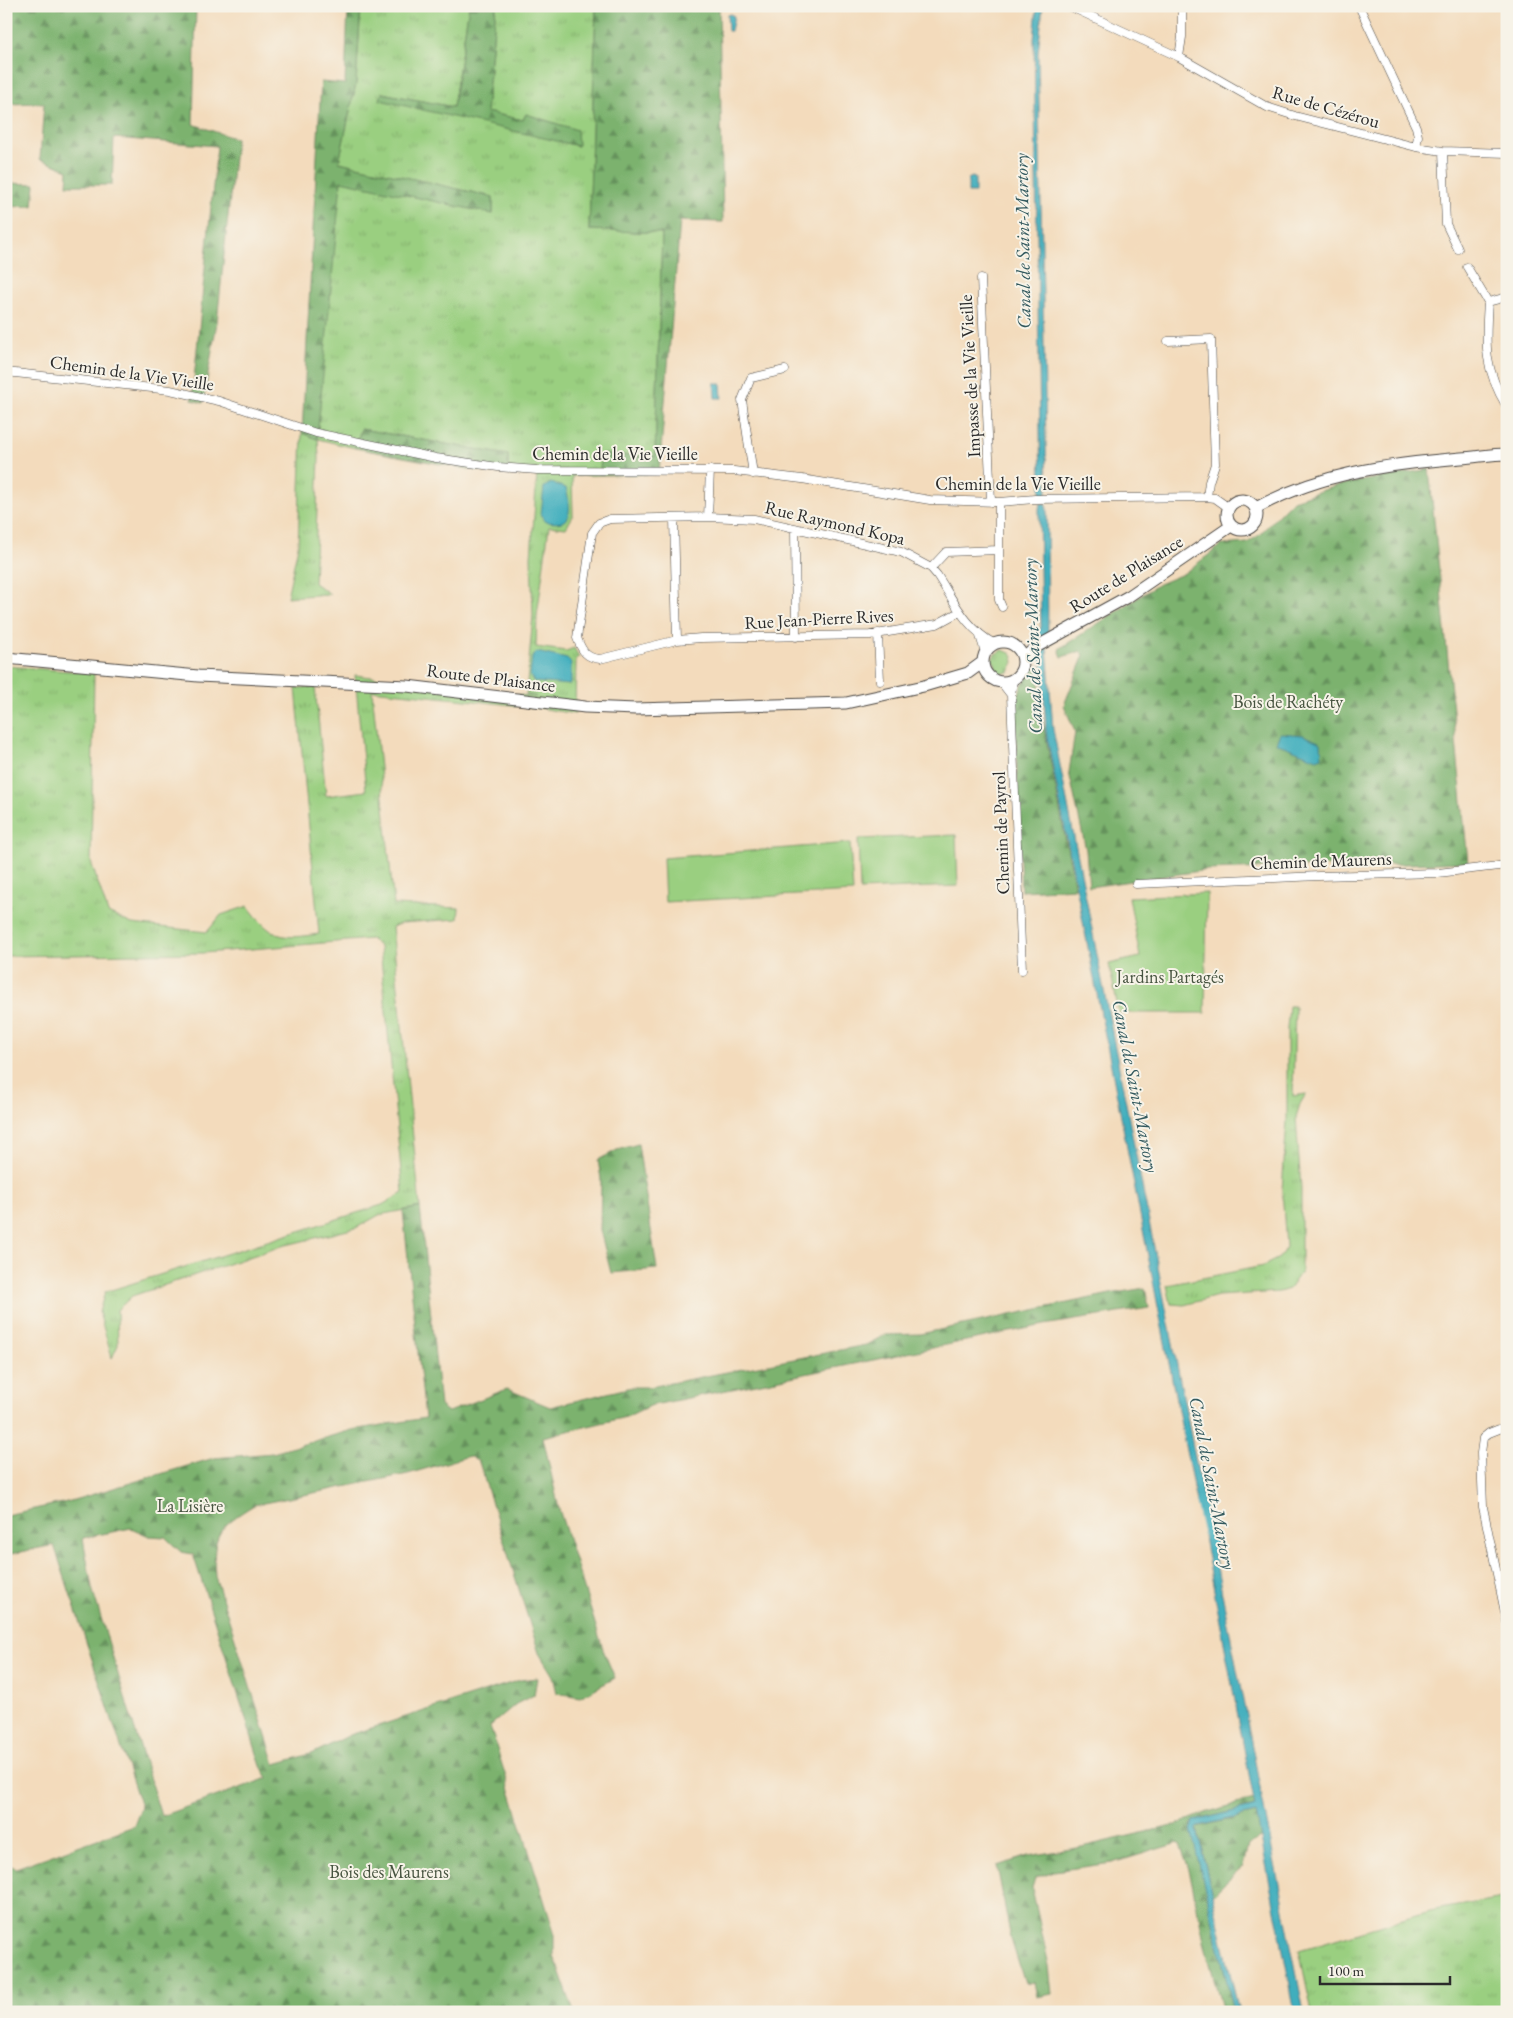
<svg xmlns="http://www.w3.org/2000/svg" width="1513" height="2018" font-family="'EB Garamond',serif">
<style>
.grass{fill:url(#grass-tufts);stroke:#627d56}
.forest{fill:url(#forest-firs);stroke:#536e4c;fill-rule:evenodd}
.garden{fill:#9acf80;stroke:#627d56}
.water{fill:#40aebd;stroke:#366c74}
.lines{fill:none;stroke-linecap:round;stroke-linejoin:round}
.canal{stroke:#40aebd;stroke-width:9}
.minor-casing{stroke:#494541;stroke-width:9}
.secondary-casing{stroke:#494541;stroke-width:13}
.minor{stroke:#fff;stroke-width:8}
.secondary{stroke:#fff;stroke-width:11}
.labels{text-anchor:middle;stroke-width:4;stroke-linejoin:round;paint-order:stroke}
.street-label{font-size:18px;fill:#2b2b2b;stroke:#f7f3e8}
.park-label{font-size:18px;fill:#475440;stroke:#f7f3e8}
.water-label{font-size:19px;font-style:italic;fill:#32595e;stroke:#f7f3e8}
</style>
<defs>
<pattern id="grass-tufts" width="24" height="20" patternUnits="userSpaceOnUse" patternTransform="scale(1.25)"><rect width="24" height="20" fill="#9acf80"/><path d="M3 7l-1-3M5 7V3M7 7l1-3M15 17l-1-3M17 17v-4M19 17l1-3" fill="none" stroke="#85b26f"/></pattern>
<pattern id="forest-firs" width="22" height="20" patternUnits="userSpaceOnUse" patternTransform="scale(1.25)"><rect width="22" height="20" fill="#7bb26e"/><path d="M5 1l3.5 6h-7zM16 11l3.5 6h-7z" fill="#65915b"/></pattern>
</defs>
<rect width="100%" height="100%" fill="#f7f3e8"/>
<filter id="ink" filterUnits="userSpaceOnUse"><feTurbulence type="fractalNoise" baseFrequency=".02" numOctaves="2"/><feDisplacementMap in="SourceGraphic" scale="10" xChannelSelector="R" yChannelSelector="G"/><feConvolveMatrix kernelMatrix="1 2 1 2 8 2 1 2 1" color-interpolation-filters="sRGB"/></filter>
<filter id="wash" filterUnits="userSpaceOnUse"><feTurbulence type="fractalNoise" baseFrequency=".0096" numOctaves="4" result="noise"/><feDisplacementMap in="SourceGraphic" scale="20" xChannelSelector="R" yChannelSelector="G"/><feGaussianBlur stdDeviation="1.12" result="paint"/><feColorMatrix in="noise" values="0 0 0 0 0 0 0 0 0 0 0 0 0 0 0 0 0 1.4 0 .05"/><feComposite in="paint" operator="in"/></filter>
<g filter="url(#wash)">
<rect width="100%" height="100%" fill="#f3dbbc"/>
<path class="grass" d="M361,6h108l-16,101 -71,-14 196,53 -2,-16 -50,-16 -3,6 -37,-8 10,-106h100l-7,224 73,3 -7,224 -54,-3 -1,21 -28,1 1,40 -7,12 -17,-2 -12,90 -1,31 30,4 8,-3 5,9 -3,2 -1,55 -35,-6 -168,-18 22,215 65,3 -1,11 -56,4 -10,4 28,280 -41,8 -23,13 -74,18 -150,50 -15,14 1,35 -6,13 -13,-46 6,-20 277,-87 21,-12 -23,-246 -9,-8 -167,14 -198,3v-290l88,7 -3,189 17,51 24,11 75,8 14,-17 27,-9c24,32 31,34 71,28l-23,-246 19,-1 11,109 40,-5 -11,-116 181,22 -10,-2 7,-80 -2,-58 6,-82 -29,-2v-18l-147,-26 -6,19 -37,-9 1,19 -5,125 16,11 -43,3 11,-51 4,-113 15,6 23,-259 153,34v-17l-154,-35 17,-79z
M1003,650l9,4 2,8 -5,10 -10,2 -7,-6 4,-2 -2,-5h-3l4,-7z
M1289,1006h6l-2,90 13,-2 -6,10 -4,13 5,71v84l-12,17 -10,3 -61,4 -34,9 -13,-1 -4,-19 96,-19 16,-8 7,-11 -4,-57 5,-70v-92z
M1507,1897v115h-195l-13,-62 130,-39z"/>
<path class="forest" d="M6,6h190l-3,118 43,15 -19,183 -14,81 -11,-3 25,-254 -103,-8 -2,47h-45l1,-15 -28,-11 4,-56 -38,1z
M348,6h13l-5,77 -17,79 154,35v17l-152,-33 -24,258 -15,-6 19,-351 24,2z
M469,6h27l-10,106 37,8 3,-6 51,16 1,16 -198,-46 2,-7 71,14z
M596,6h123l4,216 -43,-1 -21,253 -59,1 1,-21 54,3 7,-224 -73,-3z
M6,183l29,1 -2,22 -27,1z
M361,429l147,26v18l-35,-3 -118,-22z
M1429,469l39,393 -261,8 -118,17 -3,-37 -17,-78 6,-40 -11,-27 20,-50 -3,-4 -19,6 -3,-8 100,-65 24,-10 39,-29 25,-2 11,-7 35,-36 46,-15z
M1033,666h6l1,41 35,181 -54,3 -6,-185 6,-19z
M638,1144l19,125 -46,4 -11,-43 1,-51 -3,-19 19,-10z
M420,1207l20,199 8,6 59,-23 43,18 82,-20h18l216,-42 19,-10 35,-1 195,-41 30,-5 4,20 -105,17 -395,81 -23,11 -83,20 16,72 45,143 11,26 -35,19 -23,-4 -4,-17 -14,-23 -60,-191 -10,-6 -61,18 -154,31c-36,22 -42,29 -39,71l60,188 39,-11 36,-18 170,-55 17,-2 -3,17 -18,9 -26,22 64,206v24l20,56h-568v-148l10,4 118,-42 7,-19 -87,-262 -48,10v-40l61,-13 147,-44 59,-5 79,-23 73,-12 -22,-207zM131,1528l18,8 16,1 16,15 12,2 68,212 7,12 -107,38 -69,-228 -9,-50z
M1254,1799l1,7 -61,15 -3,4 43,187h-11l-18,-67 -16,-76 -10,-26 -67,20 -58,8 -19,7 -3,10 17,78 3,28 -15,3 -3,-15 -9,2 -14,-45 -14,-73 31,-10 49,-8 99,-23 32,-13z
M1256,1813l6,24 -14,7 -5,23 -31,28 -15,-68z"/>
<path class="garden" d="M956,835l2,51 -98,4 -2,-51z
M850,843l3,49 -188,10 -2,-44z
M1207,893l-2,120h-86l-10,-49 31,-7 -11,-60z"/>
<path class="water" d="M1037,6h6l-5,47 9,438 -2,5 -4,1 -7,-457z
M730,14l4,2 -3,15h-3l-1,-16z
M972,177l3,1v15h-7v-14z
M714,383h7l1,15h-7z
M551,483l15,5c6,22 7,41 -22,33l-3,-7 3,-27z
M1045,503l2,6 1,126 -6,3 -4,-5 3,-6 -2,-118 1,-5z
M1047,647l6,82 150,769 1,15 -4,1 -4,-12 -150,-770 -4,-69 -2,-4 4,-10z
M537,652l30,7 4,4v19l-2,3 -35,-3 -4,-6 2,-19z
M1280,733l23,2 18,8 1,14 -5,2 -41,-16z
M1205,1521l4,2 3,15 5,2 -3,12 90,460h-9l-39,-199 -57,13 -2,3 42,183h-5l-43,-182 3,-9 61,-15 -53,-279v-5z"/>
<g class="lines">
<path class="canal" d="M1200,1502l7,31"/>
</g>
</g>
<g filter="url(#ink)">
<g class="lines">
<g class="minor-casing">
<path id="minor" d="M1069,6l110,51 88,50 28,9 121,31 27,4 64,2
M1359,6l57,121 2,9 -2,11
M1179,57l3,-20v-31
M1443,151l3,73 12,25
M1467,267l21,35
M981,278l10,224
M1507,297l-19,5c-3,43 -4,67 19,105
M1168,341l43,-2 4,125 -6,18 -2,15
M6,372l164,18 49,11 97,32 120,25 62,9 39,3 197,1 68,8 128,21 69,2 36,-3 172,-2 8,1 14,10
M753,474l-11,-74 9,-22 34,-8
M708,517l2,-47
M674,518l3,122
M795,528l1,109
M999,550v50l3,7
M931,568l15,-16 53,-2v-48
M959,612l-22,12 -67,11 -169,3 -24,2 -77,19c-14,-1 -18,-8 -23,-21l15,-105 7,-10 11,-4 98,-2 46,2 147,33 30,16 6,7c17,26 29,54 58,69
M878,633l2,48
M980,636l5,16
M1013,679l-2,16 11,275
M1001,682l10,13
M1136,884l183,-8 119,-3 69,-8
M1507,1426l-18,7 -6,5 -2,15 2,54 24,115"/>
</g>
<g class="secondary-casing">
<path id="secondary" d="M1227 515a15 15 0 1 1 30 0a15 15 0 1 1-30 0Z
M1256,508c64,-35 133,-44 205,-50 16,-1 30,-4 46,-4
M983 662a20 20 0 1 1 40 0a20 20 0 1 1-40 0Z
M6,658l192,18 209,10 178,21 51,2 210,-6 78,-17 44,-13 15,-11
M1023,659l13,-12 93,-51 102,-70"/>
</g>
<use href="#minor" class="minor"/>
<use href="#secondary" class="secondary"/>
</g>
</g>
<g class="labels">
<g class="street-label">
<text transform="translate(1326 107) rotate(16)" y="6">Rue de Cézérou</text>
<text transform="translate(132 373) rotate(8)" y="6">Chemin de la Vie Vieille</text>
<text transform="translate(970 376) rotate(-93)" y="6">Impasse de la Vie Vieille</text>
<text x="615" y="460">Chemin de la Vie Vieille</text>
<text x="1018" y="490">Chemin de la Vie Vieille</text>
<text transform="translate(835 523) rotate(13)" y="6">Rue Raymond Kopa</text>
<text transform="translate(1126 574) rotate(-32)" y="6">Route de Plaisance</text>
<text transform="translate(819 619) rotate(-3)" y="6">Rue Jean-Pierre Rives</text>
<text transform="translate(491 678) rotate(7)" y="6">Route de Plaisance</text>
<text transform="translate(1001 833) rotate(-92)" y="6">Chemin de Payrol</text>
<text transform="translate(1321 861) rotate(-2)" y="6">Chemin de Maurens</text>
</g>
<g class="park-label">
<text x="1288" y="708">Bois de Rachéty</text>
<text x="1170" y="983">Jardins Partagés</text>
<text x="190" y="1512">La Lisière</text>
<text x="389" y="1878">Bois des Maurens</text>
</g>
<g class="water-label">
<text transform="translate(1022 241) rotate(-91)" y="7">Canal de Saint-Martory</text>
<text transform="translate(1032 646) rotate(-92)" y="7">Canal de Saint-Martory</text>
<text transform="translate(1136 1086) rotate(79)" y="7">Canal de Saint-Martory</text>
<text transform="translate(1213 1483) rotate(79)" y="7">Canal de Saint-Martory</text>
</g>
</g>
<rect width="1513" height="2018" fill="none" stroke="#f7f3e8" stroke-width="25"/>
<path d="M1320 1976v8h130v-8" fill="none" stroke="#2b2b2b" stroke-width="2.5"/>
<text x="1328" y="1976" font-size="15" fill="#2b2b2b" stroke="#f7f3e8" stroke-width="4" paint-order="stroke">100 m</text>
</svg>
